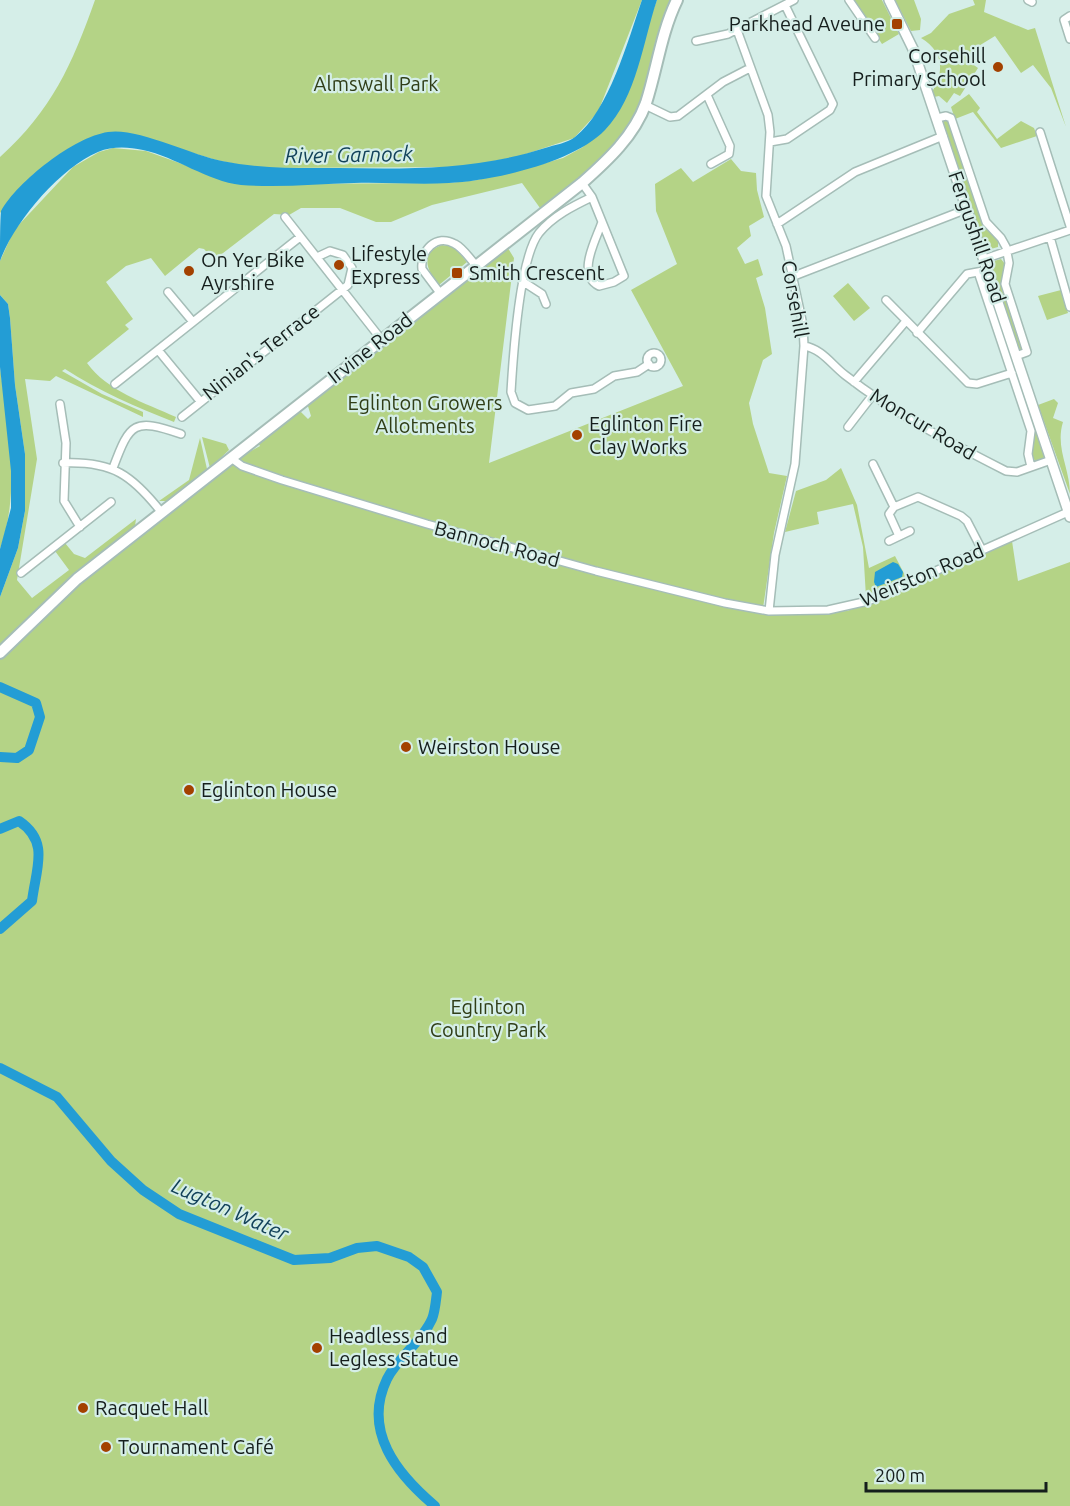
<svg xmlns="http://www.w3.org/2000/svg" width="1070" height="1506" font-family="Ubuntu,sans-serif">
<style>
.green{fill:#b4d386}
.water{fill:#239dd5}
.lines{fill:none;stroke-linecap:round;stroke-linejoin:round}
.river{stroke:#239dd5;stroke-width:10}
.minor-casing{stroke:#a5bdb7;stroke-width:10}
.secondary-casing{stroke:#a5bdb7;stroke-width:12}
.primary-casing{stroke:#a5bdb7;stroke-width:14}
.minor{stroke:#fff;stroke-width:7}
.secondary{stroke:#fff;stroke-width:9}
.primary{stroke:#fff;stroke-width:10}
.poi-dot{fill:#a34100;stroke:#d5eee8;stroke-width:2}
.labels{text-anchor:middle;stroke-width:4.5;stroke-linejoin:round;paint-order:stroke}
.poi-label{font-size:20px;fill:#151e1c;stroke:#d5eee8;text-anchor:start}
.park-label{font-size:20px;fill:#303e17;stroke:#d5eee8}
.street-label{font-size:20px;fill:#151e1c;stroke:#d5eee8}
.water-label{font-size:21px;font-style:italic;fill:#13425a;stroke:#d5eee8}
</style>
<rect width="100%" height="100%" fill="#d5eee8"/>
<path class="green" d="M95,0h547l-44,112 -24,26 -54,18 -57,11 -207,1 -40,-8 -89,-27 -94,42 -33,38v-56c52,-47 72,-92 95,-157z
M657,0h14c-13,33 -18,69 -30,102 -17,47 -62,78 -101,106l-18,-25 -90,22 -41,17h-15l-36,-14h-39l-12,7 -15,-1 -60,46 -10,-11 -5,-1 -34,28 -14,-18 -25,8 -20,16 27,37 -8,6 4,4 -42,34c20,28 58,40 89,54l-2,5c-38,-15 -75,-31 -109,-53l-3,2 40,23 41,18v5l-87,-41 -6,5 -25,-2 12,80 -20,121 15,18 37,-28 -14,-19 10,-8 9,11 11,4 51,-39 -1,7 -61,50 -74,71v-50l18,-49 7,-37v-57l-10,-69 -5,-67 -2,-14 -8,-9v-34l14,-31 59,-63 26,-15 14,-4 33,3 92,33 211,-1 28,-3 47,-11 39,-11 20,-11 64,-120z
M853,0h29l17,34 -17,10z
M895,0h19l7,19 -1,11 -9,1z
M973,0h13l-2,12 44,18 7,-2 31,99 -15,-39 -18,-23 -12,8 -26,-37 -18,11 -9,14 10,7 -18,28 -6,-3 -7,10 -8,-7 -5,1 -2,-5c13,-21 11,-41 -11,-54l10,-5 18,-19 26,-9z
M969,94l11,14 -3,4 20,27 24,-18 13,7 3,8 -36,12 -28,-36 -18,7 -4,-12z
M946,119l4,5 34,101 14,16v6l-11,3 -3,-3 -42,-126z
M731,159l10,12 15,2 1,17 7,27 -15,9 2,10 -14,12 8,16 13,-5 5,16 -7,3 9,30 7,46 -9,6 -14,43 4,21 16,49 18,3 -13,57 -12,82 85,-4 64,-24 101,-46 6,40 52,-19v944h-1070v-848l74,-71 173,-134 13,-7 -3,-4 42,-32 9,9 3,-3 -4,-13 199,-158 8,13 -25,205 194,-77 -52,-96 46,-26 -21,-53 -1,-27 26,-16 12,14z
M442,245l12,2 13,15 -28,23c-12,-14 -20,-32 3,-40z
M1001,259l4,5 -3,20 21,63 -3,4 -29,-84 3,-6z
M984,274l61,183 -8,5 -6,-5 3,-27 -52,-155z
M848,283l22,25 -16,13 -21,-25z
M1061,290l7,23 -21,7 -9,-24z
M0,367c8,60 21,124 0,182z
M1054,399l4,4 -5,15 10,4c-8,26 7,46 7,72l-32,-89z
M202,437l24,7 3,6 -19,18z
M200,438l7,31 -40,32h-8l30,-21z
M841,468l16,37 12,63 26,-12 13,25 -42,16 -3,-50 -10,-43 -36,8 2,12 -34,8 11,-41 30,-11z"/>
<path class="water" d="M642,0h15c-14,41 -20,97 -52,130 -30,32 -112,51 -156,53 -31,2 -63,-1 -95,0 -37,1 -75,5 -113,2 -34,-4 -65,-28 -98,-35 -15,-3 -30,-4 -45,2 -38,16 -84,70 -98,109 0,-14 0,-39 1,-50 17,-30 73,-74 107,-79 28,-5 84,23 114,29 39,8 77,7 117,7 72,1 138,2 206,-20 9,-3 23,-5 30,-11 34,-26 53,-97 67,-137z
M0,295l8,9 2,14 5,67 10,69v57l-7,37 -18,49v-48l11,-41v-37l-11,-104z
M893,562l5,2 5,8 -1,5 -26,10 -2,-5 1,-10z"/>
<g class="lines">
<path class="river" d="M0,687l36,16 4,14 -11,33 -12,8 -17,-1
M0,829l19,-8c31,21 17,47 13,80l-32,28
M0,1068l57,29 54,64 32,29 36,24 115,46 36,-2 27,-10 20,-2 32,11 14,10 14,25c-1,8 -2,20 -5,27 -10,23 -34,38 -45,60 -25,52 10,95 48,127"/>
<g class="minor-casing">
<path id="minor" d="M849,0l26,38
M1028,0l4,2
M1070,16l-6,4 6,19
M737,30l31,85 2,17 -4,64 20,50 17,79 1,21 -9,118 -20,91 -6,56
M696,41l32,-7 66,-34
M707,95l23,51 -1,8 -18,10
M645,105l25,12 8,-1 45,-34 27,-14
M937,118l9,-2 5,2 35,104 15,16 5,9 3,16 -4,21 22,68 -11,4
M1040,132l30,94
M770,142l17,-3 43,-29 3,-6 -48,-99
M582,183l10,14c-19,9 -39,19 -53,36 -20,26 -26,125 -28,159l4,11 13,7 27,-4 16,-13 23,-4 20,-13 23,-4 12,-8
M592,197l32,79 -10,6 -15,4c-23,-12 -3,-46 3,-64
M285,217l96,122
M777,224l78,-52 88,-36
M1050,237l20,70
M984,259l86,-29
M978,272l53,159 -3,23 3,13
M794,276l173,-67
M522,281l20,13 4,10
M168,292l25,30
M440,293l-18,-24c-2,-18 14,-36 33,-25 8,4 14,14 20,20
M886,300l82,83 9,1 35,-11
M917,333l50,-59 16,-3
M804,346c18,3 27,18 41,29 50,39 104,67 161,96l11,1 34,-12
M158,350l42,51
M647 360a7 7 0 1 1 14 0a7 7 0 1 1-14 0Z
M854,382l52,-61
M115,384l185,-147
M60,404l6,39 -2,58 16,26
M182,417l166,-132 4,-17 -9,-13 -13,-4 -13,6
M848,427l24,-31
M231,458l11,8 40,14 145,44 169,47 129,32 44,8 59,-1 40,-9 200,-89
M63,463c50,-2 69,12 99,50
M873,464l21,43 -5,7 10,22
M113,468c17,-46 21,-50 68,-34
M894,507l24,-10 43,19 6,5 15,29
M889,541l21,-10
M21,573l90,-71"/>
</g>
<g class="secondary-casing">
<path id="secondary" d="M889,0l24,49 157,468"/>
</g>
<g class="primary-casing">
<path id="primary" d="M0,653l77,-74 505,-396c26,-23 52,-47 64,-80 11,-34 15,-70 31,-103"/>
</g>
<use href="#minor" class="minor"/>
<use href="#secondary" class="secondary"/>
<use href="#primary" class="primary"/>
</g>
<g class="poi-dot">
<rect x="891" y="18" width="12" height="12" rx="3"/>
<circle cx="998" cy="67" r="6"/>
<circle cx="339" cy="265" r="6"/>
<circle cx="189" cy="271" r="6"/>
<rect x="451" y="267" width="12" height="12" rx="3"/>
<circle cx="577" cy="435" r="6"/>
<circle cx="406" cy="747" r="6"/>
<circle cx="189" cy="790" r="6"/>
<circle cx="317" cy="1348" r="6"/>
<circle cx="83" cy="1408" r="6"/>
<circle cx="106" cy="1447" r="6"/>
</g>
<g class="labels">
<g class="poi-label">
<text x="885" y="31" text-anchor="end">Parkhead Aveune</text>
<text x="986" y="63" text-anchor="end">Corsehill<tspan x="986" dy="23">Primary School</tspan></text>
<text x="351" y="261">Lifestyle<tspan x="351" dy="23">Express</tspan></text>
<text x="201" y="267">On Yer Bike<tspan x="201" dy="23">Ayrshire</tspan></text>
<text x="469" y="280">Smith Crescent</text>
<text x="589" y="431">Eglinton Fire<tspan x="589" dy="23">Clay Works</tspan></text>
<text x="418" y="754">Weirston House</text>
<text x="201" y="797">Eglinton House</text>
<text x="329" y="1343">Headless and<tspan x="329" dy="23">Legless Statue</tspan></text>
<text x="95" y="1415">Racquet Hall</text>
<text x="118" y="1454">Tournament Café</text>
</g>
<g class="park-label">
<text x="376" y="91">Almswall Park</text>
<text x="425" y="410">Eglinton Growers<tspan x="425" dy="23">Allotments</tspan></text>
<text x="488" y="1014">Eglinton<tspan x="488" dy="23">Country Park</tspan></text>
</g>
<g class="street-label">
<text transform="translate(977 237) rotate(71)" y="7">Fergushill Road</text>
<text transform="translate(795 299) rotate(80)" y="7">Corsehill</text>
<text transform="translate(370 348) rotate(-38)" y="7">Irvine Road</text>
<text transform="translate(261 352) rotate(-38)" y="7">Ninian's Terrace</text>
<text transform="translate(923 424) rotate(31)" y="7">Moncur Road</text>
<text transform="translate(497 544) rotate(15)" y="7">Bannoch Road</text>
<text transform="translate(922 575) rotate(-23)" y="7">Weirston Road</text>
</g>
<g class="water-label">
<text transform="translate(349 155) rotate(-1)" y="7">River Garnock</text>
<text transform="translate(230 1210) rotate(24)" y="7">Lugton Water</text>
</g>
</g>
<path d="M866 1482v9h180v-9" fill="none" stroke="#151e1c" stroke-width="3"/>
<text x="875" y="1482" font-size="18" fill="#151e1c" stroke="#d5eee8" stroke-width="4.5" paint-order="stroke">200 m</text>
</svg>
